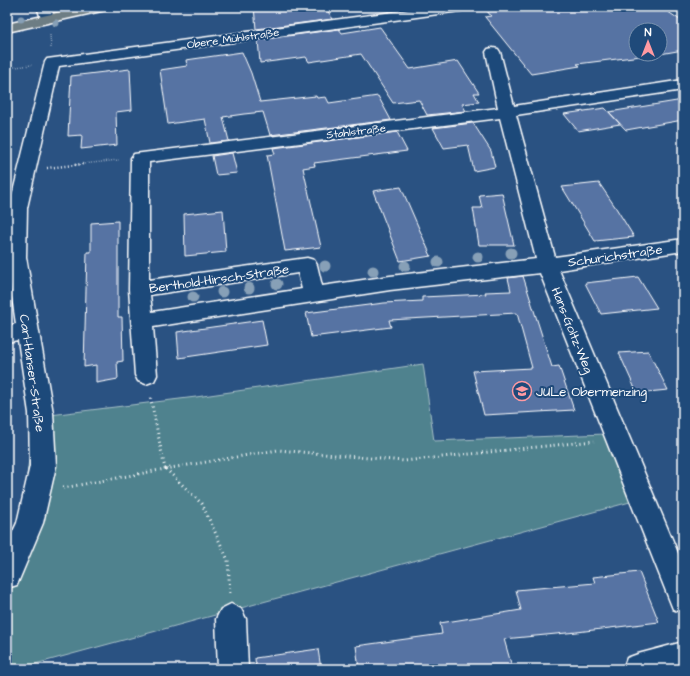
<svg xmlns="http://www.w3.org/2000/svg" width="690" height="676" font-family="'Architects Daughter',sans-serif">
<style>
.green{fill:#4f828e;stroke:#a7c0c6}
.building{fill:#5773a3;stroke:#fff}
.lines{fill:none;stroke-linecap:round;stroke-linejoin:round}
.minor-casing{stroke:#fff;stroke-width:3}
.major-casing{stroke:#fff;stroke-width:3}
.path-far2{stroke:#fff;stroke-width:1.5;stroke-dasharray:0.5 2;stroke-linecap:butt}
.path-far1{stroke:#fff;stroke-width:2.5;stroke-dasharray:1 2.5;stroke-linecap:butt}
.path{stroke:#fff;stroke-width:3;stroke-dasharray:1 3.5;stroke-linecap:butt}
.minor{fill:#1f4a7a;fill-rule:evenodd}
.major{fill:#6d7d84;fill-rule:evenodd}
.tree{fill:#87a0b7}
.labels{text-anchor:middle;stroke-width:4;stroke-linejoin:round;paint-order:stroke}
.far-street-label{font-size:11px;fill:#fff;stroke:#1f4a7a}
.street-label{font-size:13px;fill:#fff;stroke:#1f4a7a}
.poi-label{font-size:13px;fill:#fff;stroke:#1f4a7a;text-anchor:start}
</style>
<rect width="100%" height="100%" fill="#2a5282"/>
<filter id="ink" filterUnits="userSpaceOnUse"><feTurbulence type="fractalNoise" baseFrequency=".025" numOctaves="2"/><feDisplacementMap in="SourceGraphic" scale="8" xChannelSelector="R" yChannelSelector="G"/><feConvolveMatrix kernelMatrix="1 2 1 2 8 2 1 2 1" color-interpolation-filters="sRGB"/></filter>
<g filter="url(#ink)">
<path class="green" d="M423,364l11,77 171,-7 12,5 13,63 -613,167h-10v-119l14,-25 13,-108 162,-20z"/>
<path class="building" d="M254,7h36l1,2 8,-1 1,3 25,-4 8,12 -77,10z
M520,7h141l22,15v28l-23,4v-24h-24v24h21l-80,10 3,2 -49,8 -46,-57 6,-1 -4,-5z
M380,27l30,42 48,-8 21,32h-5l5,9 -17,2 4,7 -39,4 -8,-15 -26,3 -32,-49 -52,8 -3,-5 -46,6 -2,-23 81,-11 3,4z
M242,52l9,21 9,29 56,-6 1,2 9,-1 3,6 49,-7 13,24 -121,15 -7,-23 -19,2 -21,3 6,24 -19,2 -5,-24 -37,5 -8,-54 27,-4 -1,-6z
M130,69l2,41 -16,2 1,33 -36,4 1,-14 -14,1 3,-60z
M683,100v20l-57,10 -17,-18z
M605,108l15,16 -42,7 -14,-17z
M473,123l18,28 4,16 -21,4 -6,-26 -24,3 -11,-20z
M397,132l10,19 -93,12 1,3 -12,2 18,79 -36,4 -18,-96 8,-1 -2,-6z
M232,153l5,20 -21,2 -4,-19z
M599,183l17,25 18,29 -39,4 -33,-54z
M401,187l30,69 -31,5 -27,-70z
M502,193l12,52h-35l-6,-37h9l-3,-13z
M223,210l3,42 -41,4 -1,-42z
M118,221v96h4l1,44 -6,1 1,17 -22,4v-18l-12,2 3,-115h4v-29z
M523,276l29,91 7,-1 15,44 -90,5 -11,-44 59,-3 -15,-55 -128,7 2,7 -80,10 -5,-24 78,-10 38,-2v-4l64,-3 -1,-2 26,-1 -3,-13z
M638,277l19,31 -56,6 -16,-31z
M262,320l5,25 -88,13 -2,-26z
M648,351l20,39 -31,3 -18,-40z
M639,572l20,50 -82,10 -73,7 8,28 -16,2h-137l-3,-23 86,-12 -2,-11 81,-13 -5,-20 79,-7 -2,-6z
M318,649l3,20h-65l-1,-11z"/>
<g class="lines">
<g class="minor-casing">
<path id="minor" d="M37,7h14l3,11 -2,3h-10z
M430,7h37l-2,3 -5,1 -401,55 -32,142 -1,49 27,156 3,53 -13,57 -26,62 -10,3v-44l10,-21 13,-57 -1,-53 -11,-73 -11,2v-16l9,-2 -9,-61 2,-55 36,-146 2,-3z
M493,48l5,1 2,3 14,54 169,-26v10l-167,25 39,142 128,-18v12l-124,19 124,295v48l-10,-4 -4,-10 -129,-326 -150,17 -237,37 4,48 -3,6 -8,3 -8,-3 -3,-6 -6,-86 2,-131 3,-4 364,-46 -12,-56 2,-3zM500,118l36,141 -146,17 -68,10 -5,-21 -3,-5 -7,-2 -158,22v-118zM298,273l4,16 -150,23 -2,-17z
M231,604l10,5 5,10 2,50h-30l-2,-50 5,-10z
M683,642v27h-60l4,-11 11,-4z"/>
</g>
<g class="major-casing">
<path id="major" d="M83,7h25l-2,3 -99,22v-8z"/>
</g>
<path class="path-far2" d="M50,35l1,13
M7,68l25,-3
M74,165l45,-5"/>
<path class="path-far1" d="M47,168l36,-4"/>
<path class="path" d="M165,469l113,-19 126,11 190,-20
M166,469l36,35 26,56 2,35
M63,488l102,-19 -15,-74"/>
<use href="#minor" class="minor"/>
<use href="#major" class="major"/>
</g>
<g class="tree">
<circle cx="21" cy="19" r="3.5"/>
<circle cx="56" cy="23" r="3.5"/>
<circle cx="511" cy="253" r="5.5"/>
<circle cx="478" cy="257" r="5.5"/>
<circle cx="438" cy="262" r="5.5"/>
<circle cx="325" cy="266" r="5.5"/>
<circle cx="405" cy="266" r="5.5"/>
<circle cx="373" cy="271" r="5.5"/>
<circle cx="277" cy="284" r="5.5"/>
<circle cx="249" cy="288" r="5.5"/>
<circle cx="222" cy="292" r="5.5"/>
<circle cx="193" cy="297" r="5.5"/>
</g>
</g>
<defs>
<g id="school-ring" transform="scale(1)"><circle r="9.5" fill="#1f4a7a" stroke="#ff9aa2" stroke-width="1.5"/><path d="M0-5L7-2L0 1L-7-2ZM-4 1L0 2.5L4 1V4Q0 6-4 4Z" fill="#ff9aa2"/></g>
</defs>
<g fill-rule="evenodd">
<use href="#school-ring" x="522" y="391"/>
</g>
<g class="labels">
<g class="far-street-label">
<text transform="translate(233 38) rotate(-8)" y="4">Obere Mühlstraße</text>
<text transform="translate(356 131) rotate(-7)" y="4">Stahlstraße</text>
</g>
<g class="street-label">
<text transform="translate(615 255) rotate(-8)" y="5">Schurichstraße</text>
<text transform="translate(219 278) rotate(-8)" y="5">Berthold-Hirsch-Straße</text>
<text transform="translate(573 330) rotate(68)" y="5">Hans-Goltz-Weg</text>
<text transform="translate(33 373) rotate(82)" y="5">Carl-Hanser-Straße</text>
</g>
<g class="poi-label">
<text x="536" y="396">JULe Obermenzing</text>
</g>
</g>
<rect width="690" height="676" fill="none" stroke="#1f4a7a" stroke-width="24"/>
<rect x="12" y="12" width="666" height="652" fill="none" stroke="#fff" stroke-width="1.5" filter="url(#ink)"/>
<g transform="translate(648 42)"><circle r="19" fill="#1f4a7a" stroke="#7992af"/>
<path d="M0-3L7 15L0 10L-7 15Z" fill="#ff9aa2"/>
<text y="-6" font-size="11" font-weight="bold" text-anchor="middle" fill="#ffffff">N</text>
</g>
</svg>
